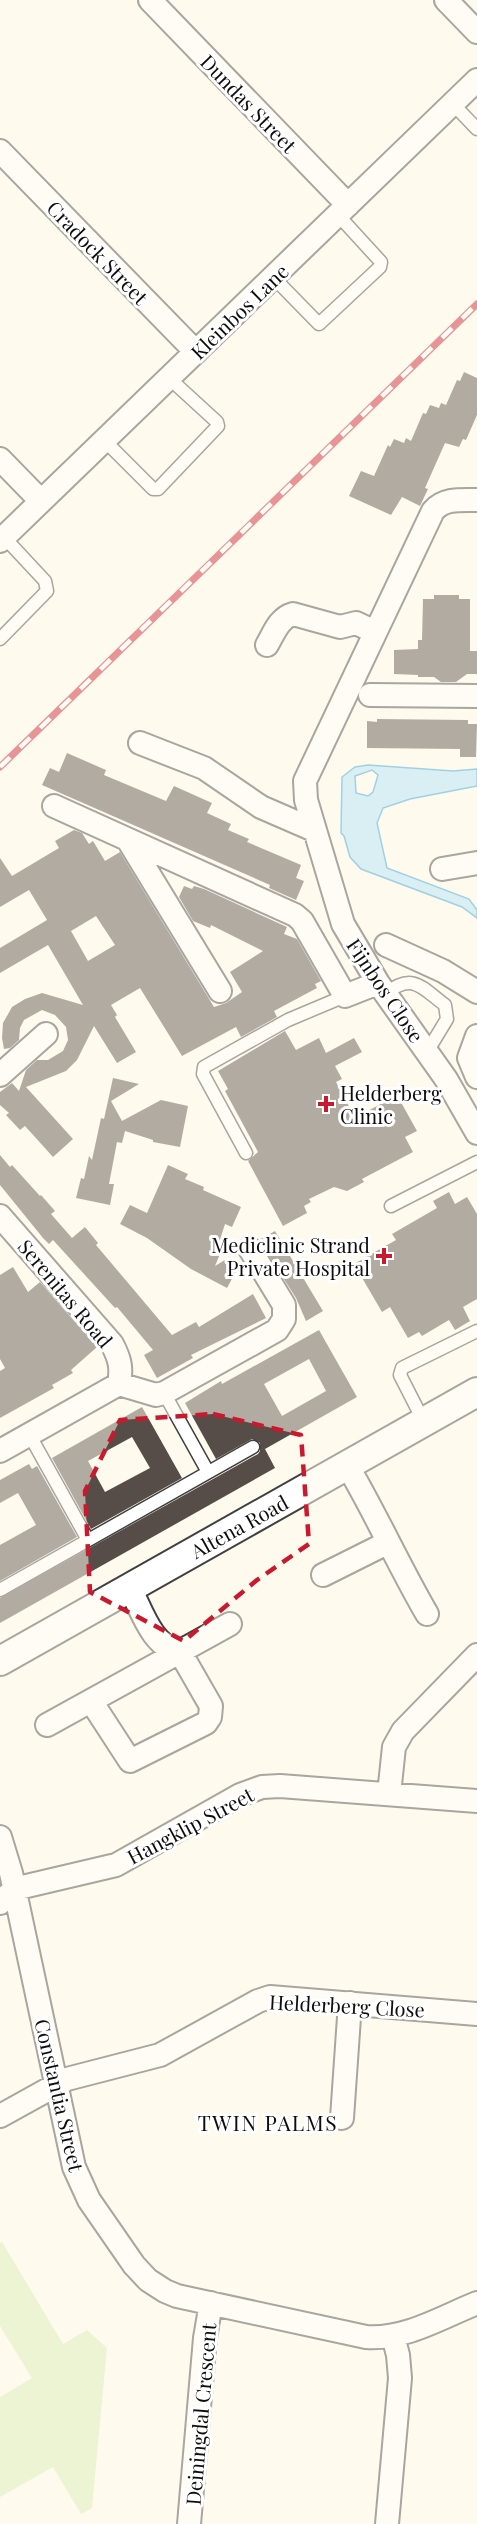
<svg xmlns="http://www.w3.org/2000/svg" width="477" height="2524" font-family="'Playfair Display',serif">
	<style>
		.green { fill: #d5edb3 }
		.water { fill: #ace3fb; stroke: #2da0d8; stroke-width: 1.5; fill-rule: evenodd }
		.building { fill: #564d48; fill-rule: evenodd }
		.lines { fill: none; stroke-linecap: round; stroke-linejoin: round }
		.service-casing { stroke: #404040; stroke-width: 15 }
		.minor-casing { stroke: #404040; stroke-width: 26 }
		.tertiary-casing { stroke: #404040; stroke-width: 32 }
		.service { stroke: #fff; stroke-width: 12 }
		.minor { stroke: #fff; stroke-width: 22 }
		.tertiary { stroke: #fff; stroke-width: 28 }
		.rail-casing { stroke: #c8192e; stroke-width: 7 }
		.rail { stroke: #fff; stroke-width: 4.5; stroke-dasharray: 14; stroke-linecap: butt }
		.marked { fill: none; stroke: #c8192e; stroke-width: 4.5; stroke-dasharray: 12 8; stroke-linejoin: round }
		.poi-dot { fill: #c8192e; stroke: #fff; stroke-width: 2 }
		.labels { text-anchor: middle; dominant-baseline: central; stroke-width: 6; stroke-linejoin: round; paint-order: stroke }
		.street-label { font-size: 20px; fill: #0d0d0d; stroke: #fff }
		.poi-label { font-size: 20px; fill: #0d0d0d; stroke: #fff; text-anchor: start }
		.neighbourhood-label { font-size: 21px; letter-spacing: 1.5px; fill: #0d0d0d; stroke: #fff }
	</style>
	<rect width="100%" height="100%" fill="#fffaed"/>
	<!-- green -->
	<path class="green" d="M2,2242L63,2344L87,2330L107,2348L92,2508L81,2514L53,2467L0,2497V2397L32,2378L0,2326V2243Z"/>
	<!-- water -->
	<path class="water" d="M368,765L453,771L477,769V786L410,799L383,808L377,823L387,868L469,899L477,910V918L462,907L361,869L350,857L344,836L341,833L342,777L355,767ZM372,770L378,775L373,792L368,796L356,793L355,776Z"/>
	<!-- building -->
	<path class="building" d="M464,372L477,378V415L466,440L463,439L459,447L445,443L425,488L428,489L420,506L402,497L391,515L349,496L361,471L374,476L388,445L390,447L394,439L404,443L406,438L411,441L423,413L426,414L430,405L439,408L441,403L446,405L457,380L460,381Z
		M434,595H459V599H470V651H477V674H467L456,682H441L434,677H418V675L394,674V650L418,649V640H422L423,599H434Z
		M377,719L468,720V724H477L476,757H460V749L367,748V721L377,722Z
		M67,753L106,770L104,775L166,801L174,786L212,803L207,813L231,824L228,830L249,839L247,842L301,865L296,878L304,881L296,900L269,888L270,885L42,785L50,768L59,772Z
		M74,830L82,833L89,844L93,841L105,861L120,852L214,1007L226,1003L242,992L230,972L263,951L211,925L210,928L193,921L179,897L184,886L192,889L194,886L204,889L287,927L284,934L297,939L321,981L315,984L317,988L274,1011L277,1017L241,1037L236,1027L182,1056L140,988L111,1005L117,1015L115,1017L136,1052L117,1063L94,1026L77,1060L66,1071L26,1087L73,1139L53,1157L25,1126L20,1130L6,1115L9,1113L0,1105V1092L12,1083L19,1091L26,1070L37,1060H48L63,1051L68,1040L66,1027L55,1015L42,1010L24,1020L20,1028L19,1040L10,1048L4,1049L2,1038L3,1023L12,1007L25,999L42,993L83,1005L48,945L0,973V948L47,920L29,890L0,907V858L12,876L59,848L55,841ZM96,916L115,945L88,961L71,931Z
		M285,1031L296,1050L319,1038L326,1053L354,1038L362,1052L335,1066L342,1079L336,1082L355,1118L397,1095L417,1131L405,1137L413,1152L362,1179L364,1182L347,1191L334,1187L309,1199L311,1202L304,1206L307,1213L283,1226L248,1161L258,1152L225,1091L228,1089L218,1071Z
		M113,1078L139,1084L111,1101L122,1121L161,1100L188,1106L180,1147L153,1142V1140L125,1131L122,1143L117,1142L109,1184H114L110,1205L76,1198L81,1178L84,1179L89,1156L92,1160L101,1118L104,1119Z
		M0,1155L10,1167L12,1165L40,1196L41,1195L55,1211L51,1214L72,1238L85,1227L98,1243L96,1245L172,1335L196,1322L199,1327L253,1294L266,1318L191,1355L193,1358L157,1378L144,1355L153,1350L117,1307L115,1308L53,1240L49,1244L43,1238L0,1185Z
		M168,1165L188,1174L185,1179L204,1187L203,1190L241,1207L232,1227L225,1224L216,1252L220,1254L215,1266L228,1258L240,1264L227,1288L191,1269L147,1238L120,1224L130,1205L147,1213Z
		M449,1192L455,1204L467,1197L477,1214V1299L463,1307L470,1321L455,1330L449,1320L422,1336L419,1332L408,1338L390,1307L382,1312L354,1264L396,1240L392,1234L437,1208L433,1201Z
		M275,1231L323,1311L306,1321L296,1298L259,1240Z
		M13,1267L28,1292L40,1282L97,1347L71,1370L73,1373L52,1385L54,1388L0,1418V1371L5,1368L0,1359V1275Z
		M319,1330L357,1397L265,1449L275,1468L0,1623V1598L258,1454L260,1451V1443L252,1439L216,1459L185,1403L221,1381L222,1384ZM309,1359L326,1391L282,1416L264,1384Z
		M142,1407L182,1478L91,1529L52,1458ZM132,1437L150,1468L105,1492L88,1461Z
		M29,1464L32,1469L37,1466L77,1537L0,1581V1545L36,1525L18,1493L0,1503V1480Z"/>
	<g class="lines">
		<defs>
			<path id="service" d="M453,104L477,129
				M273,277L319,324L380,267L381,262L338,215
				M104,440L153,489H158L218,426L217,422L169,378
				M0,639L47,591L45,581L4,537
				M385,994C413,972 421,987 445,1005L447,1019L427,1052
				M246,1153L203,1074L204,1067L288,1020L345,996
				M391,1206L477,1162
				M164,1393L208,1472
				M424,1422L400,1375L402,1368L477,1331
				M29,1434L88,1540
				M0,1590L253,1447"/>
			<path id="minor" d="M150,0L348,205
				M446,0L477,32
				M0,151L196,352
				M0,459L41,501
				M477,500C461,500 444,498 433,511L305,781L306,800L343,924L378,983L446,1079L477,1133
				M0,541L477,80
				M267,645C274,633 279,618 293,614L340,627L356,623L375,632
				M370,695L477,696
				M140,743L204,768L261,807L314,830
				M54,806L295,915L302,921L345,996L378,983
				M128,840L220,991
				M442,869L477,863
				M386,945L443,971L477,992
				M477,1036L469,1058L477,1077
				M0,1075L46,1034
				M0,1216L112,1344C120,1359 122,1368 119,1384L0,1451
				M119,1384L156,1395L164,1393L277,1330L284,1319V1305L250,1249
				M347,1465C376,1514 399,1566 427,1614
				M323,1575L387,1543
				M91,1701L130,1761L206,1723L210,1717L211,1706L180,1652C152,1647 142,1611 130,1588
				M47,1725L230,1624
				M389,1794L394,1747L403,1731L477,1655
				M0,1837L11,1873L74,2167L89,2200L134,2265L148,2280L165,2291L177,2296L366,2337C405,2340 442,2317 477,2303
				M0,1903L14,1889L116,1865L240,1795L262,1787L280,1786L477,1801
				M0,2116L67,2079L160,2055L258,2001L270,1997L477,2014
				M342,2118L350,2003
				M189,2524L205,2338L211,2303
				M387,2524L400,2378L398,2355L393,2336"/>
			<path id="tertiary" d="M0,1661L477,1392"/>
		</defs>
		<!-- service casing -->
		<use href="#service" class="service-casing"/>
		<!-- minor casing -->
		<use href="#minor" class="minor-casing"/>
		<!-- tertiary casing -->
		<use href="#tertiary" class="tertiary-casing"/>
		<!-- service -->
		<use href="#service" class="service"/>
		<!-- minor -->
		<use href="#minor" class="minor"/>
		<!-- tertiary -->
		<use href="#tertiary" class="tertiary"/>
		<defs>
			<path id="rail" d="M0,767L477,304"/>
		</defs>
		<!-- rail casing -->
		<use href="#rail" class="rail-casing"/>
		<!-- rail -->
		<use href="#rail" class="rail"/>
	</g>
	<!-- marked area -->
	<path d="M0 0H477V2524H0ZM213,1414L301,1435L309,1544L257,1580L184,1641L90,1592L85,1491L120,1420Z" fill="#fffaed" fill-opacity=".55" fill-rule="evenodd"/>
	<path class="marked" d="M213,1414L301,1435L309,1544L257,1580L184,1641L90,1592L85,1491L120,1420Z"/>
	<!-- markers -->
	<g class="poi-dot">
		<path d="M323 1095h6v6h6v6h-6v6h-6v-6h-6v-6h6z"/>
		<path d="M381 1247h6v6h6v6h-6v6h-6v-6h-6v-6h6z"/>
	</g>
	<g class="labels">
		<!-- street labels -->
		<g class="street-label">
			<text transform="translate(249 103) rotate(46)">Dundas Street</text>
			<text transform="translate(98 252) rotate(46)">Cradock Street</text>
			<text transform="translate(239 311) rotate(-44)">Kleinbos Lane</text>
			<text transform="translate(386 990) rotate(56)">Fijnbos Close</text>
			<text transform="translate(66 1293) rotate(50)">Serenitas Road</text>
			<text transform="translate(239 1526) rotate(-29)">Altena Road</text>
			<text transform="translate(190 1825) rotate(-28)">Hangklip Street</text>
			<text transform="translate(347 2005) rotate(3)">Helderberg Close</text>
			<text transform="translate(60 2095) rotate(77)">Constantia Street</text>
			<text transform="translate(200 2414) rotate(-85)">Deiningdal Crescent</text>
		</g>
		<!-- poi labels -->
		<g class="poi-label">
			<text x="340" y="1092">Helderberg<tspan x="340" dy="23">Clinic</tspan></text>
			<text x="370" y="1244" text-anchor="end">Mediclinic Strand<tspan x="370" dy="23">Private Hospital</tspan></text>
		</g>
		<!-- neighbourhood labels -->
		<g class="neighbourhood-label">
			<text x="268" y="2122">TWIN PALMS</text>
		</g>
	</g>
</svg>
